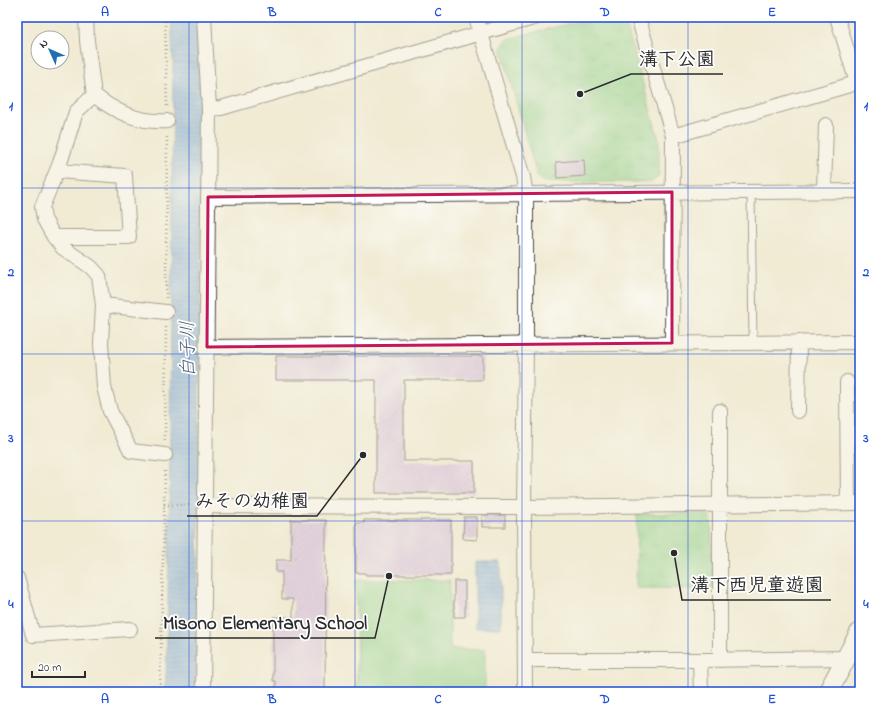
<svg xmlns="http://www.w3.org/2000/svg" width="877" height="709" font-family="'Indie Flower','Klee One',sans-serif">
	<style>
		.grass { fill: url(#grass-tufts); stroke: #5a7e5c }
		.pitch { fill: #8ad28e; stroke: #5a7e5c }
		.water { fill: url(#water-rules); stroke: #4f6884 }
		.building { fill: url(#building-hatch) }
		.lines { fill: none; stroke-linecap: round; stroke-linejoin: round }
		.lane-casing { stroke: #494844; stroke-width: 9 }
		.street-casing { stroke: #494844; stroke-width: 16 }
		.secondary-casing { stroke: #494844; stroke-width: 21 }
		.path { stroke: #494844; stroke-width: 2.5; stroke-dasharray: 1 3; stroke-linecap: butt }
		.lane { stroke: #fff; stroke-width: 7 }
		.street { stroke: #fff; stroke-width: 14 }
		.secondary { stroke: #fff; stroke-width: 19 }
		.marked { fill: none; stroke: #c2185b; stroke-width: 3; stroke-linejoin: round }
		.grid { fill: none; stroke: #1d4ed8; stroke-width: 1; stroke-opacity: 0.55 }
		.labels { text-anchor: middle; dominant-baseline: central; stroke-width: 3.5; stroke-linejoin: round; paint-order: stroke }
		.water-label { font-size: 19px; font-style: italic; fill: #485c73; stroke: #fff }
		.leader { fill: none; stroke: #2b2b2b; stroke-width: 1.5 }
		.callout-dot { fill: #2b2b2b; stroke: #fff; stroke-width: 1.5 }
		.callout-label { font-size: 19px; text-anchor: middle; font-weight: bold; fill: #2b2b2b; stroke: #fff; stroke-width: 3.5; stroke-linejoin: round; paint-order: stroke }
		.neatline { fill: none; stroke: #1d4ed8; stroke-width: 1.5 }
		.grid-label { font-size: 13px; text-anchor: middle; font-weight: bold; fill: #1d4ed8 }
	</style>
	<defs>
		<pattern id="grass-tufts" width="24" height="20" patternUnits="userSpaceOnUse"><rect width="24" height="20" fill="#8ad28e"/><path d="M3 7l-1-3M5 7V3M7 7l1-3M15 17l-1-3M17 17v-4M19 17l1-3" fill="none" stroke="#77b47b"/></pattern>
		<pattern id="water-rules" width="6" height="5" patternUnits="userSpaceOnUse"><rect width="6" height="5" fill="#73a5de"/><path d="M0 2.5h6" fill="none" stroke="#5f87b4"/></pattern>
		<pattern id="building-hatch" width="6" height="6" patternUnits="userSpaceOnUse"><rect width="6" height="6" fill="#d0b2e4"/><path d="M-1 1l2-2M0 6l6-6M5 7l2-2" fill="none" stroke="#b399c4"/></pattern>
	</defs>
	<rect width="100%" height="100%" fill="#fff"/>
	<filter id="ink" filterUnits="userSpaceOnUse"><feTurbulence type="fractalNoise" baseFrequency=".025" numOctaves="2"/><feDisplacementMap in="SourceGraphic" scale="8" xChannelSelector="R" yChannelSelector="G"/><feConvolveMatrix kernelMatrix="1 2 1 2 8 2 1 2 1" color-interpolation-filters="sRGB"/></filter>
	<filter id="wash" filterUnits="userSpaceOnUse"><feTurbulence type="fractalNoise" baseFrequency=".012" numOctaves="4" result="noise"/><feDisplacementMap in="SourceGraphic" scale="16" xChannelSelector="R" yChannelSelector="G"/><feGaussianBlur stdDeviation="0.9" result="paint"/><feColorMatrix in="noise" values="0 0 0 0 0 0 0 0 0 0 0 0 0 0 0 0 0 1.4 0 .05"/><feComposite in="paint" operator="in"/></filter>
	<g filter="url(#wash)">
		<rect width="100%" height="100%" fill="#f1ebd4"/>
		<!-- grass -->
		<path class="grass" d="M597,17H624L659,140V175L652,182H544L537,176L501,48L507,39Z
			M707,513L711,518L713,589L636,588L637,514Z"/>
		<!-- pitch -->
		<path class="pitch" d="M356,580H450V649L485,650V692H357Z"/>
		<!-- water -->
		<path class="water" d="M171,17H199L202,62L198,605L196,673L194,692H164L166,676L169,548L173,61Z
			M475,562H501V628H475Z"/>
		<g id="blocks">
			<!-- building -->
			<path class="building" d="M584,160L585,176L557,178L556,162Z
				M276,356H483V380H404V461H474V493H376V380H276Z
				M482,515H505V527H482Z
				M464,517H477V540L463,539Z
				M291,520H326L325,692H276V681H273V617H293V599H282V572H276V560H291Z
				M364,520H451V575H366L365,573H356V523H364Z
				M454,581H465V617H454Z"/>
		</g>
	</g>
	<g filter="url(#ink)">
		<use href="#blocks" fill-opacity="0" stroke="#494844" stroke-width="1"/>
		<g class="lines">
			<defs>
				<path id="lane" d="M751,191L753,342"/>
				<path id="street" d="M86,17L87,41L94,95L76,112L60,163L42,207L44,219L54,237L63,248L91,267L99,276L103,305L101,343L104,387L110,411L131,451L165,455
					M476,17L523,177L526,195V344L524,507L525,692
					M638,17L673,136L672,343
					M837,17L857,83
					M94,95C115,112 140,123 167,121
					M209,109L221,108L537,17
					M673,136L860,82
					M824,191L826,125
					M208,197L860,191
					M54,237H129L125,176L57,171
					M103,305L166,312
					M207,347L860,342
					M847,382L848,503
					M720,411V660
					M798,411L799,342
					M205,506L524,507L860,503
					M17,578L33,635L130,629
					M525,660H700L846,658
					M700,660L701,692
					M203,692L209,109L204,17"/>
				<path id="secondary" d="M828,692L860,632"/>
			</defs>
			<!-- lane casing -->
			<use href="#lane" class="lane-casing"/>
			<!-- street casing -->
			<use href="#street" class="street-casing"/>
			<!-- secondary casing -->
			<use href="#secondary" class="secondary-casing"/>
			<!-- path -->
			<path class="path" d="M165,17L167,106
				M166,298L167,137
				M165,440L166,327
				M164,505H189
				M160,692L165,471"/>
			<!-- lane -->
			<use href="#lane" class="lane"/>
			<!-- street -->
			<use href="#street" class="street"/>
			<!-- secondary -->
			<use href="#secondary" class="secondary"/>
		</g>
	</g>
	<!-- marked area -->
	<path d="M0 0H877V709H0ZM672,192V343L207,347L208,197Z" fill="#f1ebd4" fill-opacity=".55" fill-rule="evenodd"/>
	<path class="marked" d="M672,192V343L207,347L208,197Z"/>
	<!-- grid -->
	<path class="grid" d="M189,17V692M355,17V692M522,17V692M688,17V692M17,188H860M17,354H860M17,521H860"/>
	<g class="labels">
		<!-- water labels -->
		<g class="water-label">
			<text transform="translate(189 349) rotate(-91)">白子川</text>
		</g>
	</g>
	<!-- callouts -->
	<path class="leader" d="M580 94L631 74H723M363 455L317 516H187M674 553L682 600H831M389 576L375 638H155"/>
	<g class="callout-dot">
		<circle cx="580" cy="94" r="4"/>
		<circle cx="363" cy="455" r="4"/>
		<circle cx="674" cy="553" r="4"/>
		<circle cx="389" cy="576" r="4"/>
	</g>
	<g class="callout-label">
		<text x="677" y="65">溝下公園</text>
		<text x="252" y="507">みその幼稚園</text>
		<text x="757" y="591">溝下西児童遊園</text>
		<text x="265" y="629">Misono Elementary School</text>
	</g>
	<!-- margin -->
	<rect width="877" height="709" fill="none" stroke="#fff" stroke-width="44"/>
	<!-- north arrow -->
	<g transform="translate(50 50) rotate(315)"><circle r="19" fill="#ffffff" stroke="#aaaaaa"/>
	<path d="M0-3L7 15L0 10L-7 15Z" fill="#1f6fb2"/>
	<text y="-6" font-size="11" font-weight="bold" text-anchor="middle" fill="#2b2b2b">N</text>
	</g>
	<!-- scale -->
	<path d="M32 671v6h53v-6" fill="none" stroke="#2b2b2b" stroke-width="2"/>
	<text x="38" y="671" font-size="12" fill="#2b2b2b" stroke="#ffffff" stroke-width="3" paint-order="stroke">20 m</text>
	<rect x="22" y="22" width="833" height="665" class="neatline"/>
	<g class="grid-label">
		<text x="105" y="16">A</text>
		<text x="272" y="16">B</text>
		<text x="438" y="16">C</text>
		<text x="605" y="16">D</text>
		<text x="772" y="16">E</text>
		<text x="11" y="110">1</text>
		<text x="866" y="110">1</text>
		<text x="11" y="276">2</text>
		<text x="866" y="276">2</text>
		<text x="11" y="442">3</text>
		<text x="866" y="442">3</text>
		<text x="11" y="608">4</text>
		<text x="866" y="608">4</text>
		<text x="105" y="703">A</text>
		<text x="272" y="703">B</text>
		<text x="438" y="703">C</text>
		<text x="605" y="703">D</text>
		<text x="772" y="703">E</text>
	</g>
</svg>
